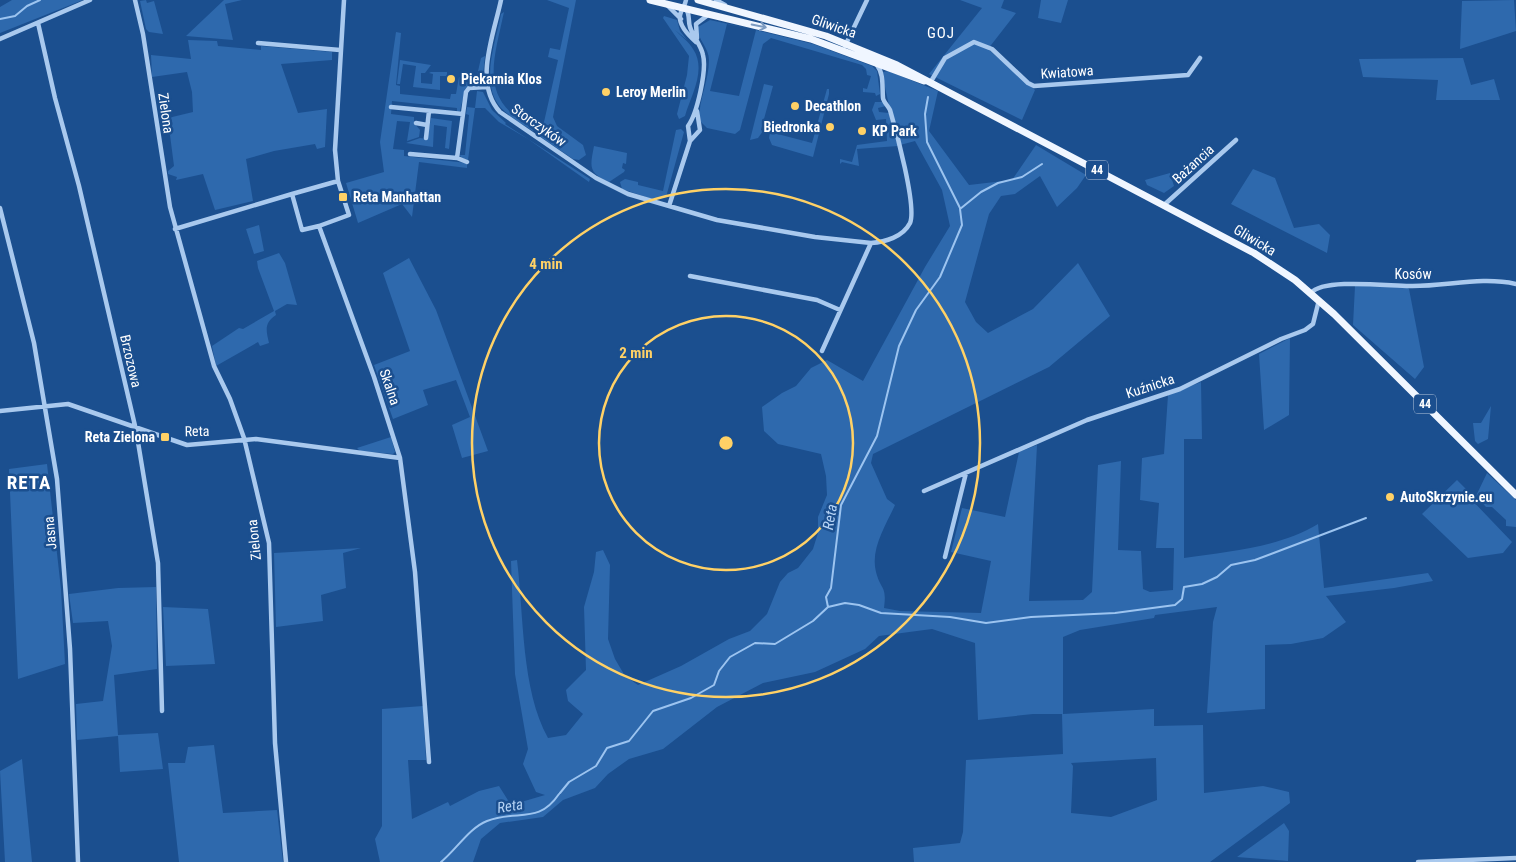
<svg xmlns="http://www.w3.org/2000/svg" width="1516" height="862" font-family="'Roboto Condensed',sans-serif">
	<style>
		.green { fill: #2e69ad; fill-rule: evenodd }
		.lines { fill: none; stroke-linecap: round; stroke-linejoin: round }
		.stream { stroke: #9cc4f0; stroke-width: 2 }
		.minor { stroke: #a9c9ee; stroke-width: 4.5 }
		.primary { stroke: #f0f6ff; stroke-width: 7 }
		.oneway { stroke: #7b9ac1 }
		.ring { fill: none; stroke: #ffd166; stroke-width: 2.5 }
		.poi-dot { fill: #ffd166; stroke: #1b4f8f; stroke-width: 2 }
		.labels { text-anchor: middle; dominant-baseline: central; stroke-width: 5; stroke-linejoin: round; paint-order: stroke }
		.shield { fill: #1b4f8f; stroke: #bbcadd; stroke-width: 1 }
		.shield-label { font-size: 12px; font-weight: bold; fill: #fff }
		.street-label { font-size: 14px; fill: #fff; stroke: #1b4f8f }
		.poi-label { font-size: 14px; font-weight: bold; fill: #fff; stroke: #1b4f8f; text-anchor: start }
		.neighbourhood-label { font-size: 15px; letter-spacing: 1px; fill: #fff; stroke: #1b4f8f }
		.water-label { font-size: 15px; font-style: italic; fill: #b5d3f5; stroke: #1b4f8f }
		.district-label { font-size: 19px; font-weight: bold; letter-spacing: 1px; fill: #fff; stroke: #1b4f8f }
		.centre { fill: #ffd166; stroke: #1b4f8f; stroke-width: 2.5 }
		.ring-label { font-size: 15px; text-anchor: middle; font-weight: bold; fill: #ffd166; stroke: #1b4f8f; stroke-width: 5; stroke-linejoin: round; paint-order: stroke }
	</style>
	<rect width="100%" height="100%" fill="#1b4f8f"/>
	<!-- green -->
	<path class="green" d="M12,0H83L0,33V7Z
		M146,0L147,3L154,1L163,34L149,32L146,29L140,1Z
		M224,0H242L225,4L233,40L186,36Z
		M547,0H576L553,117L557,126L583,145L586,155L579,160L573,159L538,135L544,122L558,60L548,57L550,48L560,50L569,8Z
		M960,0H1004L1001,8L1016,13L988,49L1035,90L1022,120L929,74L982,8Z
		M1041,0H1068L1061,23L1038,18Z
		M1514,0L1516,31L1460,49L1462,1Z
		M504,12C493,64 478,100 535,129L533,131C522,124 510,117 501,108C479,83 496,42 501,14Z
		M664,16L677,20L680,31L687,40L675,30C682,37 689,42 693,49C707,70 691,95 685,116L679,119L677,114L687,75L689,56L663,18Z
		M710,20L752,29L727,24L710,91L739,96L756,30L813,44L872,66L877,71L880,94L876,96L875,93L863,92V88L867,89L871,76L867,75L866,69L862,65L771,38L763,44L740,130L735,134L707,128L699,120C699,99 709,80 709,60C709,47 697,40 698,27Z
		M396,32L401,33L396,85L400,86V94L450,99L451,94H456L459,77L476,80L481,58L485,56L482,85H471L465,89L460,111L457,112V108L392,101L391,114L414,117V123L420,130L419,137L407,141L410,122L397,121L393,149L404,150V156L467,163V168L419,162L412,217L402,204L358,223L346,183L384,172L380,142Z
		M188,40L217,41L218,46L261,50V46L332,52V60L281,64L298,113L327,109L325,147L317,149L315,144L274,151L246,159L253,201L215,210L203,174L176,180L177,177L168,174V171L174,166L170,135L166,132L164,119L193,112L192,92L187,72L152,77L151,55L191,59Z
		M1463,58L1471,85L1494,79L1500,100H1436L1438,80L1363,77L1359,59Z
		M400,60L431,65L425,73H421V83L432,84L433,74L429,73L431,72H447V76H440V90L413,87L416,66L403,64L400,84H397Z
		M888,71L938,91L929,131L969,185L1012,180L1036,145L1086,175L1077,188L1057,207L1040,176L1015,194L1001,196L989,214L965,302L976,322L988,333L1033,309L1078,263L1110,316L1049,367L873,454L871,463L887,499L895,505C886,525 870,549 876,572C881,591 887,585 884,608L900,611L981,613L991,561L951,552L962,508L1005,517L1019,452L1037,445L1029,601L1083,600L1092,592L1098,465L1121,461L1118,550L1141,551L1143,589L1150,592L1173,590L1174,548H1156L1159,503L1140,500L1142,458L1164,454L1168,395L1201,382L1202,439H1184V558C1229,551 1278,548 1318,524L1324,588L1428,573L1433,581L1394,588L1326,596L1346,622L1323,638L1291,644L1265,645V709L1207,713L1213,622L1217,607L1155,615L1154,618L1080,630L1063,637V714L1154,709V726L1203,725L1204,793L1263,786L1289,792L1290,803L1210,862H914L913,848L960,843L963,832L966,760L1063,754L1062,714H1033L978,720L975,643L932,629L879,636L865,649L815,672L763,683L717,707L663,749L629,759L608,774L595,788L563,800L543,817L500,823L481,839L473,862H380L375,839L382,826V709L423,706L426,760H408L412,819L448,802L450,806L479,791L499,786L511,805L545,795L536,792L523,764L528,749L515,674L511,561L517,560C524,616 521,689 548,738L566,735L583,714L568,701L566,690L586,670L584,607L594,572L596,552L603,550L610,565L608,639L615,659L625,676L638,685L681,666L729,639L750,631L767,614L780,582L788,573L798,568L813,549L818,533V517L827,495L826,476L821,454L778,444L764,431L762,407L782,393L796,386L811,368L827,360L863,381L925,267L950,226L942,190L915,141L900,145C894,120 885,97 883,72ZM1156,758L1157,800L1111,817L1071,813L1073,766L1071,763Z
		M764,84L773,86L761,130L763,131L758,138L750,140Z
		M827,89H829V94L813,157L772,145L769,138L770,132L812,143Z
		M477,91L483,92L492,110L506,123L505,124L590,179L589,182L528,139L499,122L485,108H475L468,160L461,158L460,155H465L469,115L466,114L467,107L475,108Z
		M875,102H884L886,106L878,108L879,112L889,113L898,146L857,149L859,166L842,162L840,164V159L852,162L857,145L887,141L886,119L876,120L872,110Z
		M431,118L452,121L449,149L445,148L447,127L434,125L433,147L406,143L420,138L427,139Z
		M676,130L681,129L684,132L666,197L655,200L622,189L620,182L625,179L638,182V185L663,191Z
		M594,146L627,153L626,164L623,163L622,168L625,170L624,172L609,182C588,173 590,167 594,146Z
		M1253,169L1275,178L1294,228L1319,224L1330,235L1327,253L1231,204Z
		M1170,173L1174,186L1164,193L1147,185L1145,180Z
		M259,225L264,251L254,254L246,229Z
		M279,253L285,263L297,305L287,304L275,311L276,315C264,323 266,330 269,343L260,346L258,342L216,366L212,346L239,328L243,329L274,311L258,268L257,261Z
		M409,258L436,310L488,451L462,458L452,425L470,417L456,380L423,390L428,405L393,419L374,365L410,351L383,273Z
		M1405,285L1409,289L1424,367L1415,379L1353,325L1355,286Z
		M1290,338L1289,415L1264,430L1259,354Z
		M1491,406L1488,439L1478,444L1475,441L1473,423H1481Z
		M391,437L395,452L393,454L360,451L357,448Z
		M47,464L61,589L65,664L18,679L9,469Z
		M1487,473L1516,500V527L1506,526V520L1492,507H1486L1476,496Z
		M1457,480L1468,491V496L1512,542L1503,553L1468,558L1422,514Z
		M361,548L343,553L346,588L321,595L323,621L276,627L274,553Z
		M156,587L157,669L114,675L118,735L158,733L163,769L120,772L118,736L77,740L76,704L103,701L112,646L108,621L73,623L69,594L118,588Z
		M163,607L208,609L215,664L166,666Z
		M214,745L223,813L277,810L283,862H179L168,763H185L188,747Z
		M22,759L32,862H5L0,771Z
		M1284,823L1289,831L1288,861L1237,857Z"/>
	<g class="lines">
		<!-- stream -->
		<path class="stream" d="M0,19L15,16L27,6L40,0
			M928,97L925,114L927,142L960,208
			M828,607L826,597L831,588L841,505L877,436L899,346L916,310L940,277L962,225L960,209L981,192L998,183L1022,177L1042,164
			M560,793L569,782L596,766L607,748L629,741L653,711L691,698L714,685L719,671L730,657L755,643L775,644L813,621L828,607L845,603L859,605L881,613L950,617L986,623L1031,617L1115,613L1175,605L1182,599L1184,587L1202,584L1217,577L1231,565L1255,560L1366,518
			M441,862C456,850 469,828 487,821C518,809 538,825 559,794"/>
		<!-- minor -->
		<path class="minor" d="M135,0L143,34L170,207L214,366L230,399L244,438L269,543L275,743L286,862
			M344,0L335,150L338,181L349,215L319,226L374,377L400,458L415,572L429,762
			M501,0C494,34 473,83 500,112L596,178L628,194L717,220L815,237L871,243C885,242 903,237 910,223C917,207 896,130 890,110C888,106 883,101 883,98C882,87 884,74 877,65
			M686,0C685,6 683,7 681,12C676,23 688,35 696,42
			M716,0L725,5
			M668,6L681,19
			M686,9C690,14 688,21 690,27C693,37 701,45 703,55C707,70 697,114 688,126L690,141
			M38,23L55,98L79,186L136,430L158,563L162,711
			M697,38L696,24L708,15
			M0,39L90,0
			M258,43L340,50
			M845,46L867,0
			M930,83L945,58L974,42L992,49L1028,83L1034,86L1188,75L1200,58
			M391,107L463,114
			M416,123L427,125
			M426,138L429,111
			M410,154L457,158L466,92L469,88L487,87
			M457,158L467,162
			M292,194L338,181
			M1164,205L1236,140
			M669,206L690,141L700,130L697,111
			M0,208L34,343L57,479L70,649L78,862
			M175,229L292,194L302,230L319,226
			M690,276L817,300L840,310
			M1311,293C1323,278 1389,286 1409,286C1445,287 1480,276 1516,284
			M822,351L871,243
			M0,411L68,404L187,445L256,439L400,458
			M924,491L1087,420L1180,389L1281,339L1305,330L1313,324L1319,300
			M945,557L966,473
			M1418,862L1516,858"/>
		<!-- primary -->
		<path class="primary" d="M650,0L811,39L924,81
			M698,0L826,36L897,65L1254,253L1295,280L1334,314L1516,495"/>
	</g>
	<!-- one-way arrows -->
	<defs><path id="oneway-shaft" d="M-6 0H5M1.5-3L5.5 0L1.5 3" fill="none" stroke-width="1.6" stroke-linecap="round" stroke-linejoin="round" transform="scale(1.25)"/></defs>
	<use class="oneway" href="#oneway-shaft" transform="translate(759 26) rotate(12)"/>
	<!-- distance rings -->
	<g class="ring">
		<circle cx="726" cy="443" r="127"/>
		<circle cx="726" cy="443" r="254"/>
	</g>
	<!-- markers -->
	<g class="poi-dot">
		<circle cx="451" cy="79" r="5"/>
		<circle cx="606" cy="92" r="5"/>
		<circle cx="795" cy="106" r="5"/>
		<circle cx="830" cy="127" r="5"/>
		<circle cx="862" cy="131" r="5"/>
		<rect x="338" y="192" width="10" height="10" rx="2.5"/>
		<rect x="160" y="432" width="10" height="10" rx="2.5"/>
		<circle cx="1390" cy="497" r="5"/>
	</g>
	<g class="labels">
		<!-- shield labels -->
		<g class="shield">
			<rect x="1086" y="160.5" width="22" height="19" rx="4"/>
			<rect x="1414" y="394.5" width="22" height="19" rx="4"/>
		</g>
		<g class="shield-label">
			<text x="1097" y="170">44</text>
			<text x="1425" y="404">44</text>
		</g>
		<!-- street labels -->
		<g class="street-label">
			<text transform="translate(834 26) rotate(19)">Gliwicka</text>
			<text transform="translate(1067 72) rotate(-4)">Kwiatowa</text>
			<text transform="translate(166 113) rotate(82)">Zielona</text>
			<text transform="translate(539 125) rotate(35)">Storczyków</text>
			<text transform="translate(1193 164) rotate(-42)">Bażancia</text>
			<text transform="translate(1255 240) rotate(31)">Gliwicka</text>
			<text x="1413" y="274">Kosów</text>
			<text transform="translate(131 361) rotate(77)">Brzozowa</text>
			<text transform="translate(1150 386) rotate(-18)">Kuźnicka</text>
			<text transform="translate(390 387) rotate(71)">Skalna</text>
			<text transform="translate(197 431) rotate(-1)">Reta</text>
			<text transform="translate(50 533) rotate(-95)">Jasna</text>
			<text transform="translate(254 540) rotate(-96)">Zielona</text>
		</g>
		<!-- poi labels -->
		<g class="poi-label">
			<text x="461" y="79">Piekarnia Klos</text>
			<text x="616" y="92">Leroy Merlin</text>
			<text x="805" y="106">Decathlon</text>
			<text x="820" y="127" text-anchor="end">Biedronka</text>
			<text x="872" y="131">KP Park</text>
			<text x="353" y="197">Reta Manhattan</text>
			<text x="155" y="437" text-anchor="end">Reta Zielona</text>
			<text x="1400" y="497">AutoSkrzynie.eu</text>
		</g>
		<!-- neighbourhood labels -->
		<g class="neighbourhood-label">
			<text x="941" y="33">GOJ</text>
		</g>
		<!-- water labels -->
		<g class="water-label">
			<text transform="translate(830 517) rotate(-80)">Reta</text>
			<text transform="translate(510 806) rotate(-9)">Reta</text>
		</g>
		<!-- district labels -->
		<g class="district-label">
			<text x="29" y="482">RETA</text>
		</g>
	</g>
	<circle cx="726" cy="443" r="8" class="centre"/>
	<g class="ring-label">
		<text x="546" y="269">4 min</text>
		<text x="636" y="358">2 min</text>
	</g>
</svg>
